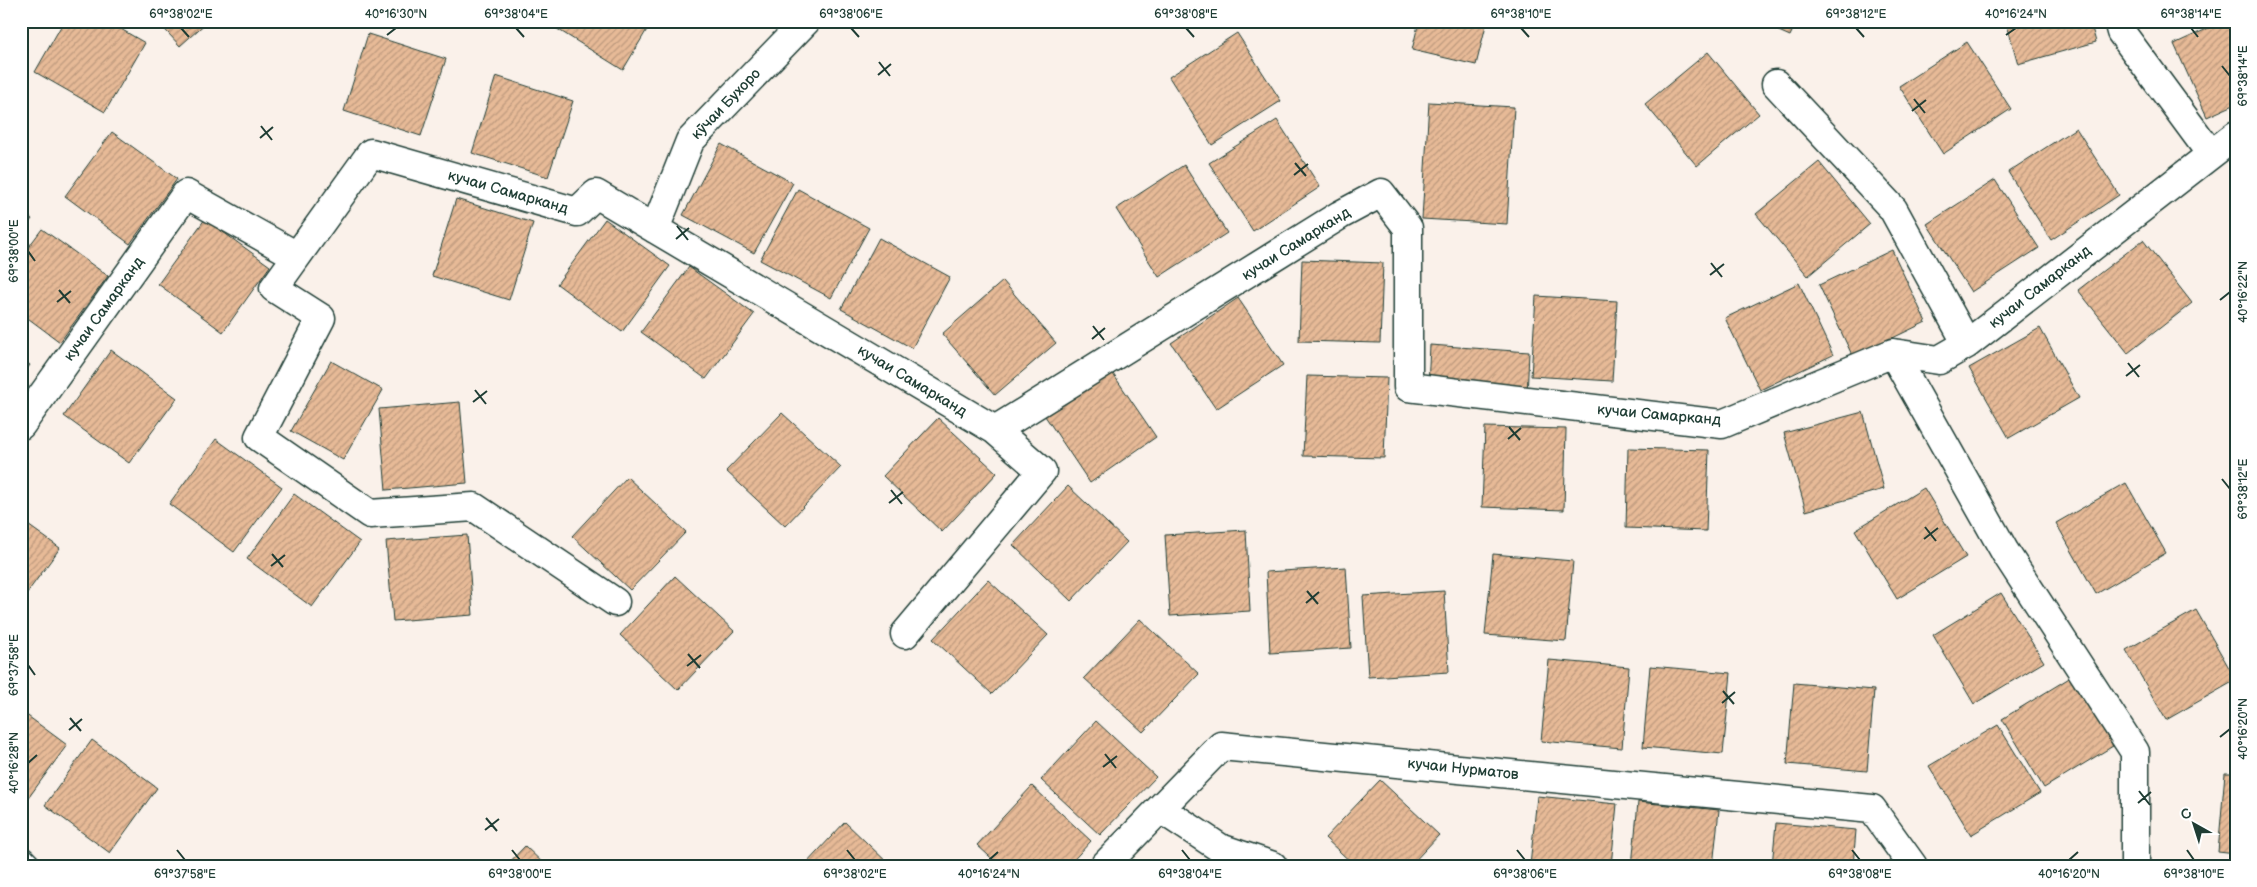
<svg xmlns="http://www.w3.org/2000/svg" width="2257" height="887" font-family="'Balsamiq Sans',sans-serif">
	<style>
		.building { fill: url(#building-hatch); stroke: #1f3d34 }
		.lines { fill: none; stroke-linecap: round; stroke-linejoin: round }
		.minor-casing { stroke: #1f3d34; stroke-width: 31 }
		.minor { stroke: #fff; stroke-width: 28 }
		.ticks { fill: none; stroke: #1f3d34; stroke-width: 2 }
		.labels { text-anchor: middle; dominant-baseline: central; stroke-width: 4.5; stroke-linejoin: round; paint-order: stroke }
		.street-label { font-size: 15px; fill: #1f3d34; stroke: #fff }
		.neatline { fill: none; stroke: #1f3d34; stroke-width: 2 }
		.ticks-label { font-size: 12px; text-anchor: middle; fill: #1f3d34 }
	</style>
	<defs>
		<pattern id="building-hatch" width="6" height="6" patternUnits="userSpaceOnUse" patternTransform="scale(1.25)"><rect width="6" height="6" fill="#e7ba97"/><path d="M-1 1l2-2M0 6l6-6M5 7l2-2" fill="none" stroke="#bb987c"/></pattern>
	</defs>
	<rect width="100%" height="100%" fill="#faf1ea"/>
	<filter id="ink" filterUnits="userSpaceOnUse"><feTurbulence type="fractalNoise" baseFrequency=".02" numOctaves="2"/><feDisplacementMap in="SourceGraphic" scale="10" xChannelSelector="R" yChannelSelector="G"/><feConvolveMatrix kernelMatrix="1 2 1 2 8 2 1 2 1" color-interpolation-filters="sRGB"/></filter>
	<g filter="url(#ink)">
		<!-- building -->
		<path class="building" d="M64,21H107L145,43L105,112L35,72Z
			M157,21H208L180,46Z
			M558,21H652L623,70L554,27Z
			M1419,21H1487L1476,65L1412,50Z
			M1756,21H1797L1790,36Z
			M2006,21H2090L2096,42L2018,64Z
			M2224,21H2236V104L2207,117L2174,44Z
			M1237,33L1281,101L1212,145L1169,77Z
			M368,34L446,59L421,136L344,111Z
			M1967,42L2011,109L1943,154L1899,86Z
			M1708,52L1759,114L1697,166L1645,104Z
			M496,76L573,101L548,177L472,153Z
			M1429,102L1514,107L1507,224L1422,219Z
			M1277,120L1320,187L1253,231L1209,163Z
			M2076,128L2119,195L2051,240L2008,172Z
			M112,132L177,179L130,244L65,196Z
			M721,144L793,183L754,253L683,215Z
			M1819,162L1870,224L1808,276L1756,214Z
			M1184,165L1227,233L1159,277L1116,209Z
			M1995,180L2039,248L1971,292L1927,224Z
			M798,189L869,228L831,298L760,260Z
			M456,199L533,223L509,300L432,276Z
			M21,211L32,219L21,233Z
			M205,219L270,266L223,332L158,284Z
			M605,219L670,266L622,332L557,284Z
			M42,229L108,276L60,342L21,313V257Z
			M879,238L950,277L912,348L841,309Z
			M2143,240L2192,303L2128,353L2078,290Z
			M1892,250L1926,322L1853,357L1819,285Z
			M1302,260L1383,263L1380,343L1299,341Z
			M689,267L754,314L706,379L641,332Z
			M1003,281L1056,343L995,395L942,334Z
			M1799,283L1833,355L1760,390L1725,318Z
			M1536,296L1617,301L1612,381L1531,376Z
			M1238,298L1283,365L1216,409L1171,343Z
			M2040,328L2079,398L2009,438L1969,368Z
			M1430,345L1529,352L1527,397L1428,386Z
			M111,350L177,398L129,463L64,416Z
			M21,358L30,365L21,377Z
			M331,361L383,390L343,460L291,431Z
			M1111,371L1156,437L1090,483L1045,416Z
			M1307,376L1387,378L1384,458L1303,456Z
			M460,402L467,483L386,490L379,409Z
			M1863,412L1884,489L1806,511L1784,433Z
			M782,413L841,467L785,526L726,471Z
			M938,418L997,473L942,532L883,476Z
			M1485,427L1566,429L1564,510L1482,507Z
			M216,439L282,487L234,552L169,504Z
			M1628,448L1709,450L1706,531L1626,528Z
			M627,477L686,532L630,590L572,536Z
			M2126,483L2166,553L2096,594L2056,523Z
			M1068,486L1127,542L1071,601L1013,545Z
			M1924,488L1966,557L1897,599L1855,530Z
			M294,494L360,542L312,607L247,559Z
			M21,520L60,548L21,601Z
			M1246,530L1250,611L1170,616L1165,535Z
			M467,535L473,615L393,621L386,541Z
			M1493,554L1573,561L1566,641L1485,635Z
			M1346,567L1351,648L1270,653L1266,572Z
			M675,576L734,631L678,690L620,635Z
			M988,580L1048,635L992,694L933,639Z
			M1444,591L1449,672L1368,677L1363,596Z
			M2001,593L2044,662L1974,704L1933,635Z
			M2196,610L2236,680L2166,720L2126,650Z
			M1140,619L1199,674L1143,732L1084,678Z
			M1549,660L1629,667L1622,748L1541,741Z
			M1650,666L1731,673L1723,754L1643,747Z
			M2071,677L2113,746L2044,788L2002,719Z
			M1794,683L1874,690L1867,771L1787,764Z
			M21,711L67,745L21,808Z
			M1096,721L1156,777L1100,835L1041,780Z
			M1998,725L2040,793L1971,835L1929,766Z
			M92,740L157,788L110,853L45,805Z
			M2225,773H2236V854L2218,852Z
			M1380,780L1439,835L1410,866H1355L1325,838Z
			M1032,786L1091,841L1068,866H1000L977,845Z
			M1537,796L1617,804L1611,866H1530Z
			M1638,802L1719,810L1713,866H1632Z
			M845,822L891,866H804Z
			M1776,823L1856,830L1853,866H1772Z
			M525,846L546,866H506Z"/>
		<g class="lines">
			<defs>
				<path id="minor" d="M2118,21L2121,32L2211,154
					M1776,84L1893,209L1967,344
					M655,229L690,141L806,21
					M1893,353L2005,552L2135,752V866
					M21,425L186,194L297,256
					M615,602L474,507L370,514L259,437L321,318L274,288L371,153L577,212L596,194L995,430L1340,215L1381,193L1408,228V387L1722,424L1893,353L1939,360L1967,344L2236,135
					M905,634L1042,471L995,430
					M1161,809L1220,848L1273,866
					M21,861L26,866
					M1104,866L1221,746L1872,809L1913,866"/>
			</defs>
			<!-- minor casing -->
			<use href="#minor" class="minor-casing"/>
			<!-- minor -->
			<use href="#minor" class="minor"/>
		</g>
	</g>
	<!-- ticks -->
	<path class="ticks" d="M181,28L189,37M516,28L524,37M851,28L859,37M1186,28L1194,37M1521,28L1529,37M1856,28L1864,37M2191,28L2198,37M387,35L396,28M2006,35L2016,28M879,62L890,76M2222,66L2230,76M878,75L891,64M1914,99L1925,113M1912,111L1926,100M261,126L272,140M260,138L273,127M1295,163L1306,176M1294,175L1308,164M677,226L688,240M676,239L689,228M28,251L35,261M1711,263L1722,277M1710,275L1724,264M59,290L70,303M2220,300L2230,292M57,302L71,291M1093,326L1104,340M1092,339L1105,328M2128,363L2139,377M2126,376L2140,365M475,390L486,404M473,402L487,391M1509,427L1520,440M1508,439L1521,428M2222,479L2230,489M891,490L902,504M889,503L903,492M1925,527L1936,541M1924,539L1938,528M272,554L283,567M271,566L285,555M1307,591L1318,604M1306,603L1319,592M688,654L700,668M28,665L35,675M687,666L701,655M1723,691L1734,704M1722,703L1735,692M70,718L81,731M69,730L82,719M2220,737L2230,729M1105,754L1116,768M28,763L37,755M1103,767L1117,756M2139,791L2150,805M2138,803L2151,792M486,818L497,831M485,830L499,819M177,850L185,860M512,850L520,860M847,850L855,860M1182,850L1190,860M1517,850L1525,860M1852,850L1860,860M2187,850L2194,860M989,860L998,852M2069,860L2078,852"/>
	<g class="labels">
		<!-- street labels -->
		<g class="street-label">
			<text transform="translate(726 104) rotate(-46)">кӯчаи Бухоро</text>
			<text transform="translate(508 192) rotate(16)">кучаи Самарканд</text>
			<text transform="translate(1296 244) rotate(-32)">кучаи Самарканд</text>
			<text transform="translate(2040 287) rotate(-38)">кучаи Самарканд</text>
			<text transform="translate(104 309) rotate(-54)">кучаи Самарканд</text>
			<text transform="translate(912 381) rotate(31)">кучаи Самарканд</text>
			<text transform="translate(1659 415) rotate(5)">кучаи Самарканд</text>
			<text transform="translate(1463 769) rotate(6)">кучаи Нурматов</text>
		</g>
	</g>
	<!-- margin -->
	<rect width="2257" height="887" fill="none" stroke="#fff" stroke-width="55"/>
	<!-- north arrow -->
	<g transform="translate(2194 824) rotate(321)" stroke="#ffffff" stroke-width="4" paint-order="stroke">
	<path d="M0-4L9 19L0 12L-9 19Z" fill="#1f3d34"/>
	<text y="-8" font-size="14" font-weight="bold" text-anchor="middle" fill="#1f3d34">С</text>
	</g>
	<rect x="28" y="28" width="2202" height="832" class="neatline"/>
	<g class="ticks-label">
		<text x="181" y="18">69°38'02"E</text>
		<text x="396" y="18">40°16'30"N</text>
		<text x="516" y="18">69°38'04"E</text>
		<text x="851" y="18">69°38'06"E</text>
		<text x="1186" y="18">69°38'08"E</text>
		<text x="1521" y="18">69°38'10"E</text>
		<text x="1856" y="18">69°38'12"E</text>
		<text x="2016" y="18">40°16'24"N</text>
		<text x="2191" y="18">69°38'14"E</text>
		<text transform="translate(2243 76) rotate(-90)" y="4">69°38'14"E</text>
		<text transform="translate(14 251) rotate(-90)" y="4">69°38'00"E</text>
		<text transform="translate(2243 292) rotate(-90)" y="4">40°16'22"N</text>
		<text transform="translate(2243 489) rotate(-90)" y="4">69°38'12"E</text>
		<text transform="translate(14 665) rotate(-90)" y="4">69°37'58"E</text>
		<text transform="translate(2243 729) rotate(-90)" y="4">40°16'20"N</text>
		<text transform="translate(14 763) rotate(-90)" y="4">40°16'28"N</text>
		<text x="185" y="878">69°37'58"E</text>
		<text x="520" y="878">69°38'00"E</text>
		<text x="855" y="878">69°38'02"E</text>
		<text x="989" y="878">40°16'24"N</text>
		<text x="1190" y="878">69°38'04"E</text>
		<text x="1525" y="878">69°38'06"E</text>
		<text x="1860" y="878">69°38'08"E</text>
		<text x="2069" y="878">40°16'20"N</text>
		<text x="2194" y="878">69°38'10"E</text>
	</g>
</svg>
